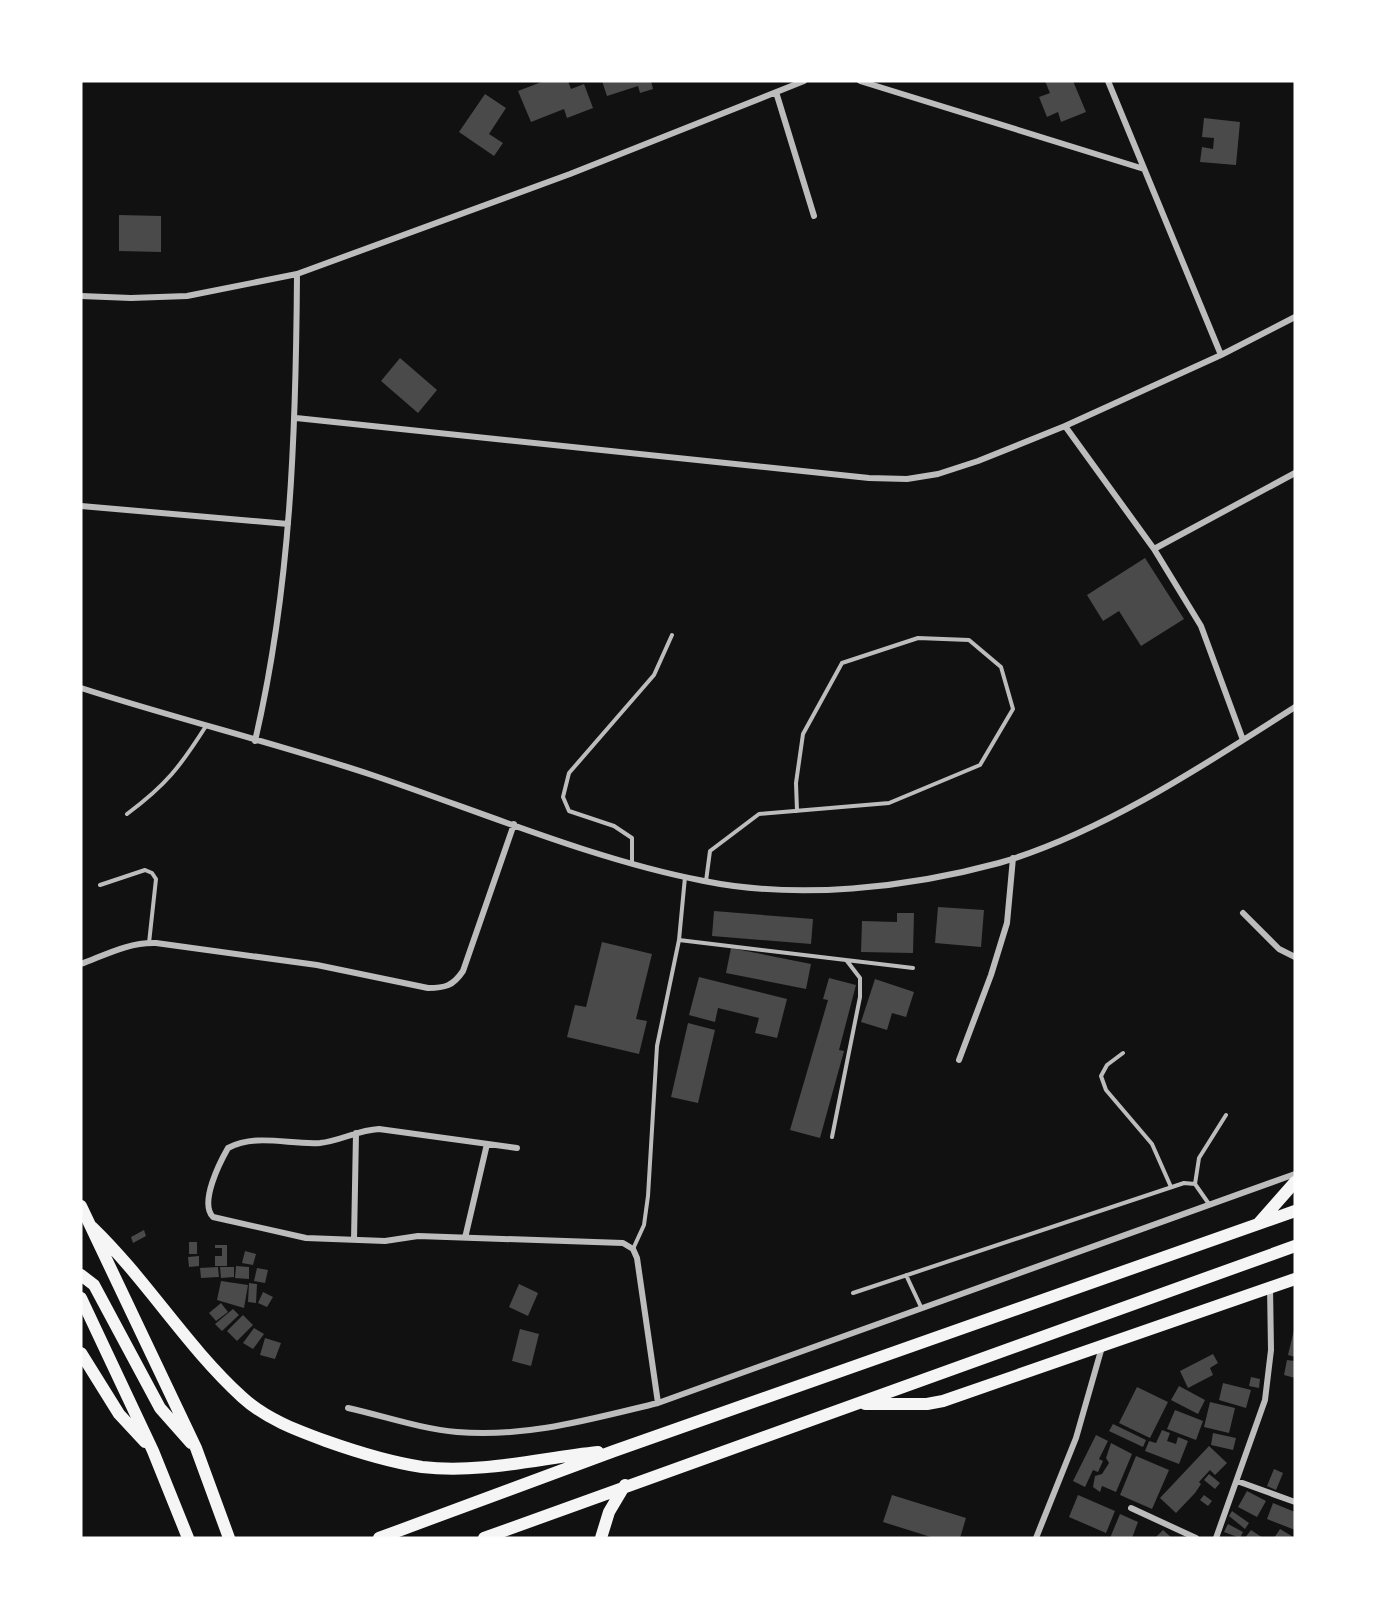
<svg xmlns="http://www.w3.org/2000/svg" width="1376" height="1619" font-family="'IBM Plex Sans',sans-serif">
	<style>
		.building { fill: #4a4a4a }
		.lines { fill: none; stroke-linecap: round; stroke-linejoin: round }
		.service { stroke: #bcbcbc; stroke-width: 4 }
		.minor { stroke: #bcbcbc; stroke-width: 6 }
		.trunk { stroke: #f5f5f5; stroke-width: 12 }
	</style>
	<rect width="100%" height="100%" fill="#111"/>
	<!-- building -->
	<path class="building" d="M544,81H568L571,89L584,84L593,108L567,118L564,109L531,122L518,91Z
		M602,81H651L653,89L640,93L638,86L607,96Z
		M1045,81H1073L1086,112L1061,122L1058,112L1047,117L1039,97L1050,93Z
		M485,94L506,108L489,134L503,143L494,156L459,132Z
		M1204,118L1240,122L1236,165L1200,162L1202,147L1213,149L1214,138L1202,137Z
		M119,215L161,216V252L119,251Z
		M400,358L437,390L418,413L381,381Z
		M1145,558L1184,619L1141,646L1119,611L1103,621L1087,595Z
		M938,907L984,910L981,947L935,943Z
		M714,911L813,919L811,944L712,936Z
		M897,913H914L913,953L861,952L862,921L897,922Z
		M602,942L652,954L636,1019L647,1021L639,1054L567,1037L575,1005L586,1007Z
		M731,948L811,964L806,989L726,973Z
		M699,977L787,999L777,1038L755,1033L759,1018L718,1008L715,1022L689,1015Z
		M829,978L856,985L839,1050L844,1051L820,1138L790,1130L828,1000L823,999Z
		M875,979L914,992L906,1017L892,1013L887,1030L861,1022Z
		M688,1023L715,1030L698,1103L671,1097Z
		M144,1230L146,1236L133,1243L131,1237Z
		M189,1242H197V1254H189Z
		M215,1245H227V1266H215V1256H222V1248H215Z
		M245,1251L256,1254L253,1265L242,1263Z
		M199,1256V1266L189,1267L188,1257Z
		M236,1266L249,1267V1279L235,1278Z
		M218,1267L219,1277L201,1278L200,1268Z
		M220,1267H234V1277L221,1278Z
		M257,1268L268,1270L265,1283L254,1281Z
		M221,1281L248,1285L244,1308L217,1300Z
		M249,1283L257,1284L256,1303L248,1302Z
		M519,1284L538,1293L528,1316L509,1307Z
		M263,1292L273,1297L267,1307L258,1303Z
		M221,1303L228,1312L216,1321L209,1313Z
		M233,1309L239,1315L222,1331L215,1324Z
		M243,1315L253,1325L237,1341L227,1331Z
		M254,1328L264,1334L253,1349L243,1343Z
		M520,1329L539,1334L531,1366L512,1361Z
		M1294,1330H1295V1357L1288,1355Z
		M265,1338L281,1343L275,1359L260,1355Z
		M1213,1354L1218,1363L1210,1368L1213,1375L1188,1388L1180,1371Z
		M1287,1360L1295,1361V1378L1284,1375Z
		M1251,1377L1260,1379L1259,1388L1249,1386Z
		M1223,1383L1251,1390L1246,1408L1219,1400Z
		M1179,1386L1205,1400L1198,1414L1171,1400Z
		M1137,1387L1168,1402L1150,1438L1119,1423Z
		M1210,1402L1235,1408L1229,1433L1204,1427Z
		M1175,1410L1203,1421L1196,1440L1167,1429Z
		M1113,1424L1146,1440L1143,1447L1109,1431Z
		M1162,1430L1170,1433L1167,1441L1176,1444L1178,1437L1188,1441L1179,1464L1145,1451L1149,1441L1156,1443Z
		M1213,1433L1236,1438L1233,1450L1211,1445Z
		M1096,1435L1108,1441L1099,1459L1103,1461L1098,1472L1093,1470L1085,1487L1073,1481Z
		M1111,1443L1132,1454L1116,1492L1102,1486L1100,1492L1093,1487L1095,1476L1102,1474L1109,1463L1106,1458Z
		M1209,1446L1227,1463L1215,1475L1210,1470L1199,1482L1201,1484L1195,1493L1176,1513L1160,1498Z
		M1136,1456L1169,1470L1152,1509L1120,1495Z
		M1274,1469L1283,1473L1276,1490L1267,1486Z
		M1209,1474L1220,1483L1215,1489L1204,1480Z
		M1247,1491L1266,1501L1257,1517L1238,1507Z
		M892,1495L966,1518L960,1538H934L883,1522Z
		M1078,1495L1115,1511L1106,1533L1069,1517Z
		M1204,1495L1212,1501L1208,1506L1200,1500Z
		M1273,1503L1295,1512V1530L1267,1519Z
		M1232,1511L1249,1523L1245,1529L1229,1516Z
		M1120,1514L1138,1522L1132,1538H1110Z
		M1228,1524L1243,1532L1240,1538L1224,1532Z
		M1280,1529L1295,1538H1274Z
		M1163,1530L1172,1538H1155Z
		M1251,1530L1263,1538H1245Z"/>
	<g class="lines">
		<!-- service -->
		<path class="service" d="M127,814C166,785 180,767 206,726
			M632,863V838L614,826L569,811L563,797L569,773L654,675L672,635
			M706,881L710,851L759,814L889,803L980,765L1013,709L1001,667L969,640L918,638L842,663L803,734L796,783L797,811
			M100,885L145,870L152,873L156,879L149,943
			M679,940L913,968
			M1123,1053L1107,1065L1101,1076L1106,1090L1152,1144L1171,1187
			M832,1137L860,997V978L847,961
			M1195,1184L1199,1158L1226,1115
			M633,1249L644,1225L648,1196L657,1046L679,940L685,877
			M906,1275L921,1307
			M853,1293L1184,1183L1195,1184L1209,1204"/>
		<!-- minor -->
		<path class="minor" d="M860,81L1144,169
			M1108,81L1221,355
			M776,92L814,216
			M81,296L131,298L187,296L297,274L570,174L804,81
			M296,418L869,478L907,479L938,474L978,461L1065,426L1221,355L1295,317
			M1065,426L1154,549L1201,626L1243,740
			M81,506L288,524
			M1154,549L1295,473
			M81,688C177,719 276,743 372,775C479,811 594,860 704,881C798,900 907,888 999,863C1100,834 1206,764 1295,707
			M255,741C291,587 296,431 297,274
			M1243,913L1279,949L1295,957
			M81,964C105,955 129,942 156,943L317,965L428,988C445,988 453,986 463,971L514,824
			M959,1060L991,975L1007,923L1013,858
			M517,1148L379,1129C358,1130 340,1141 320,1143C289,1145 257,1133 228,1148C220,1162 199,1203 213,1217L306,1238L385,1241L418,1236L623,1243L633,1249L637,1258L658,1403
			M465,1238L487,1144
			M354,1240L356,1133
			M348,1408C384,1416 421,1429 457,1432C526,1438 591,1419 658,1403L1295,1174
			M1237,1481L1295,1502
			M1131,1508L1196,1538
			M1036,1538L1076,1438L1102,1347
			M1216,1538L1265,1400L1271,1350L1270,1287"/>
		<!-- trunk -->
		<path class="trunk" d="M81,1206L196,1448L229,1538
			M1258,1224L1295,1182
			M92,1227C147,1280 186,1346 242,1397C266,1419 296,1430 326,1441C357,1452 389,1462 422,1467C481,1474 540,1458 598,1452
			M81,1275L94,1285L160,1408L191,1443
			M81,1298L153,1451L188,1538
			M81,1353L119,1414L145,1442
			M865,1404H927L943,1401L1295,1279
			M379,1538L614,1451L1295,1211
			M484,1538L1295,1246
			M601,1538L609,1512L625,1485"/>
	</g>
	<!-- border -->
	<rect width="1376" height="1619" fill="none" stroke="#ffffff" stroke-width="165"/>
</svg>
